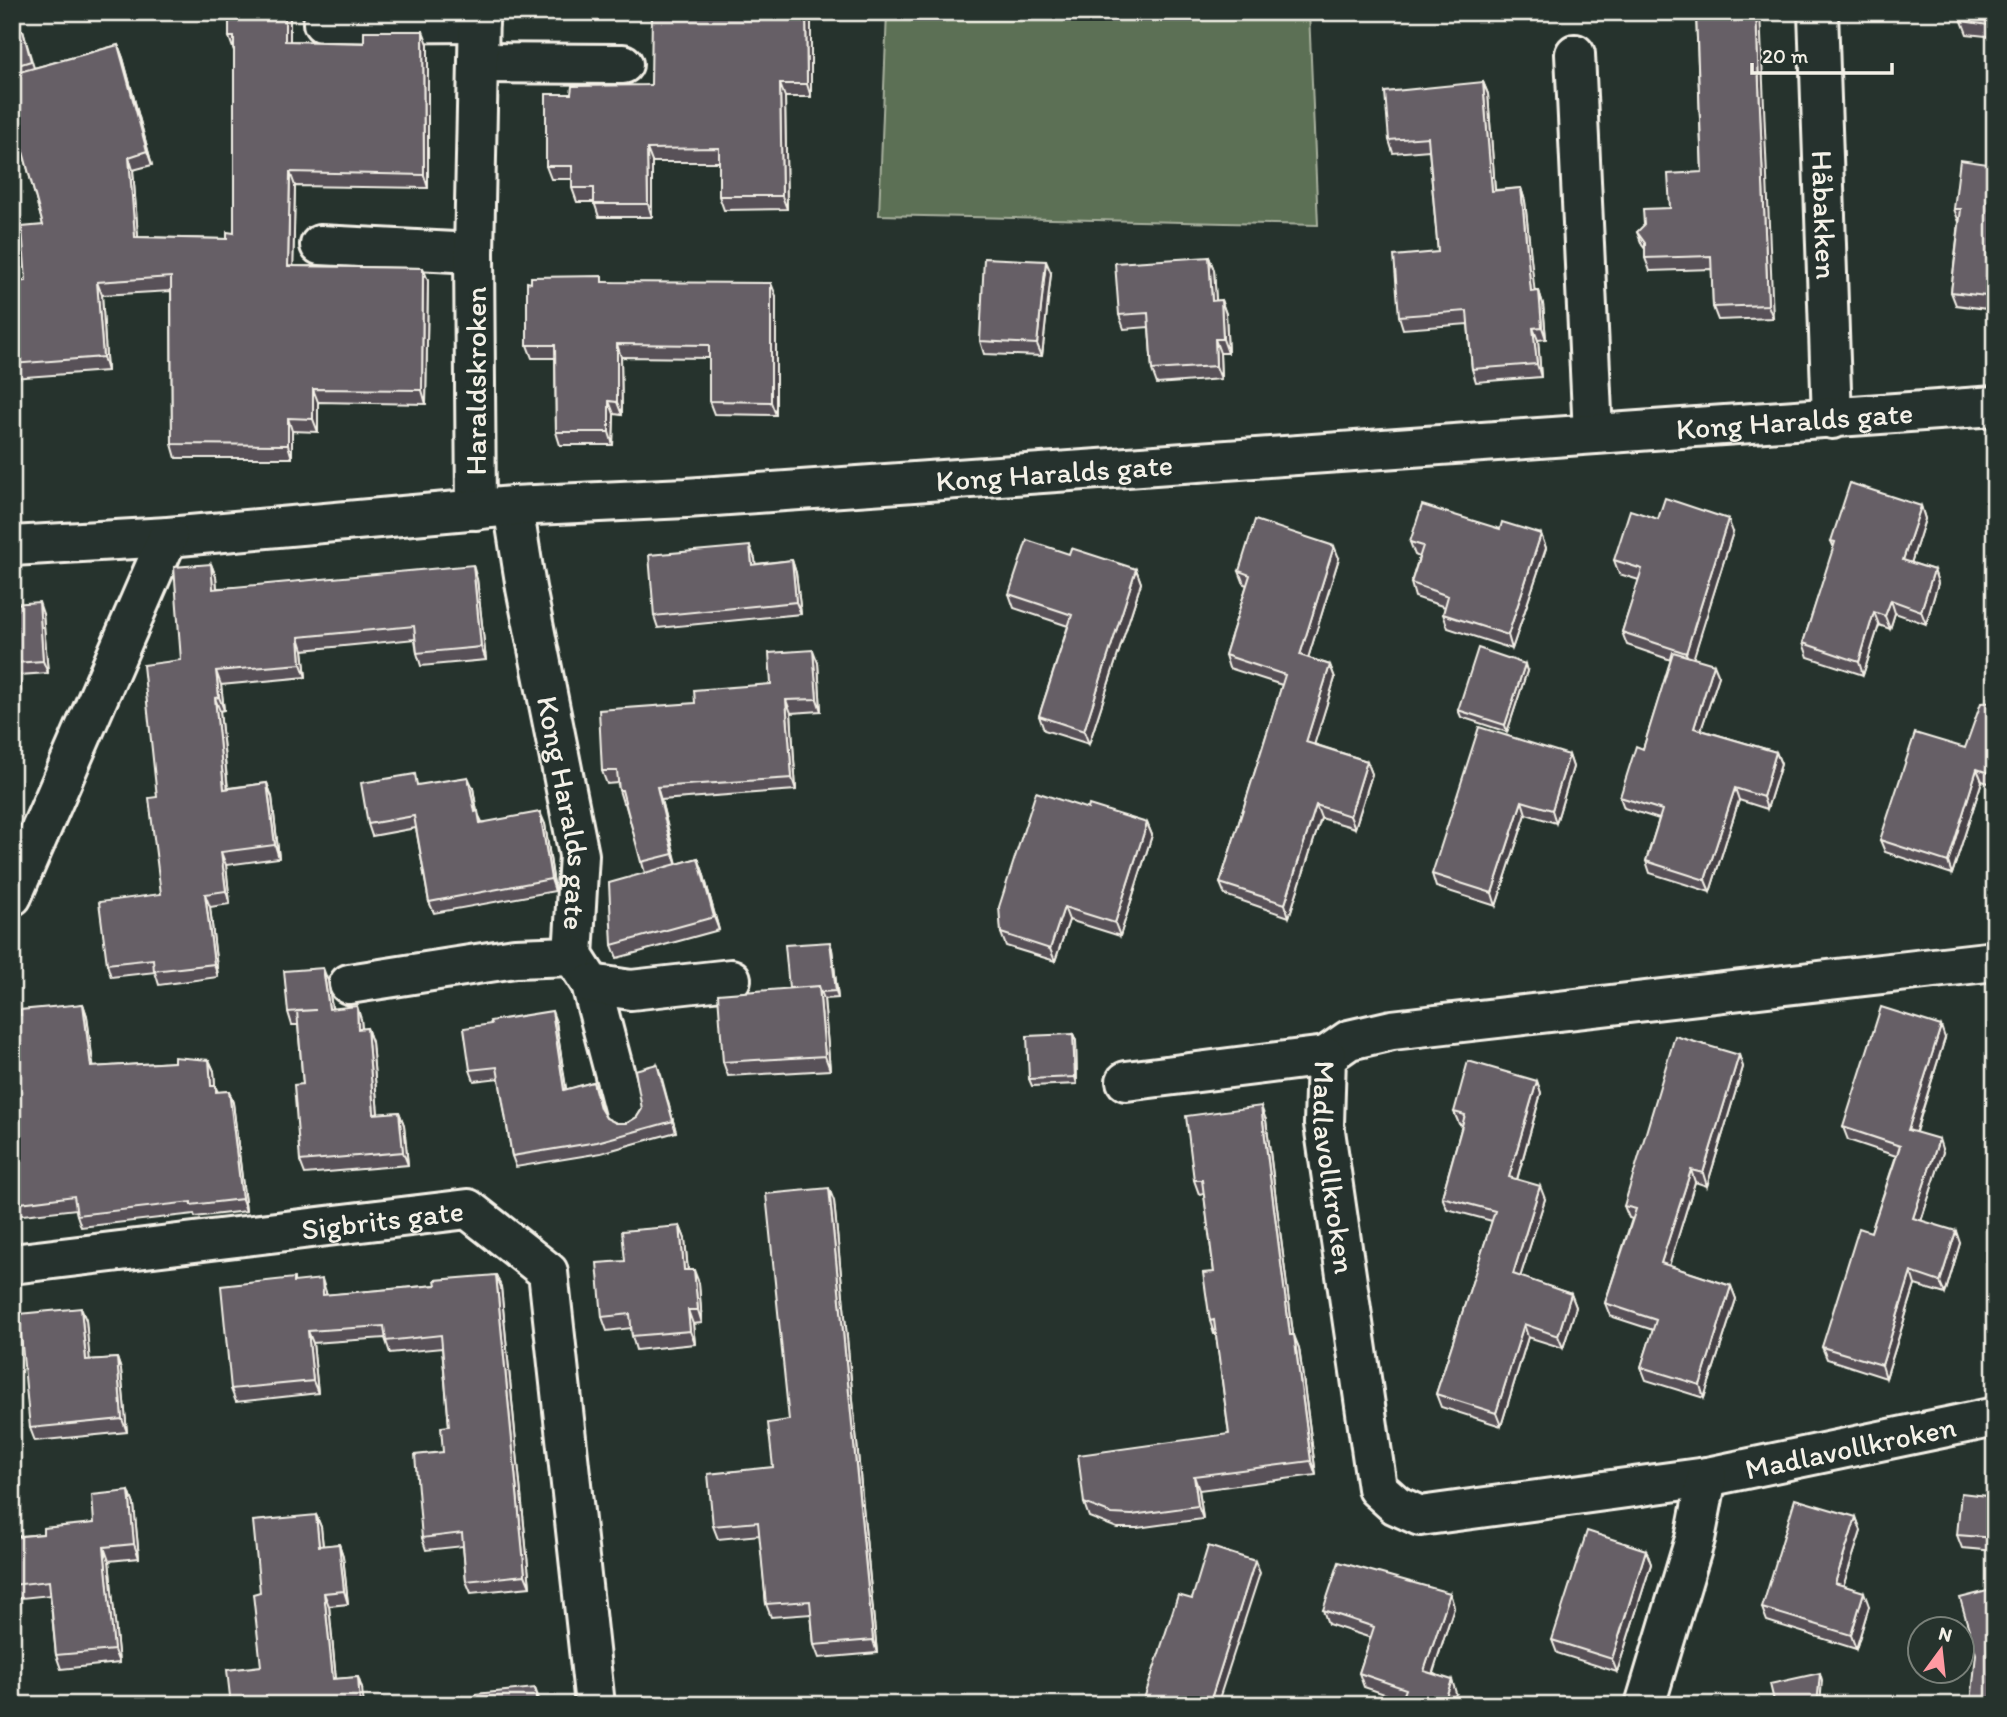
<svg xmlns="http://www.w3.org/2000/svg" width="2007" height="1717" font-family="Itim,sans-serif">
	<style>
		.green { fill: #5c7054; stroke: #a8b09e; stroke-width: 2 }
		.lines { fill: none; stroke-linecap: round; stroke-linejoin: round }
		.minor-casing { stroke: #f4f1e8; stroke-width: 44 }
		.minor { stroke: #26332d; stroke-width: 38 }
		.wall { fill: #585158; stroke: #f4f1e8; stroke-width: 2 }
		.shaded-wall { fill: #474247; stroke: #f4f1e8; stroke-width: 2 }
		.building { fill: #665e66; stroke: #f4f1e8; stroke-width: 2 }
		.labels { text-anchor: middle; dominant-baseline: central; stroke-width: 7; stroke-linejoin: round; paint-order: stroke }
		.street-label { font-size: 30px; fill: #f4f1e8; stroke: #26332d }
	</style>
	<rect width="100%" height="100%" fill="#26332d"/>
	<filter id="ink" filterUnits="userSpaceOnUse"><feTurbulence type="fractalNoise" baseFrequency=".0143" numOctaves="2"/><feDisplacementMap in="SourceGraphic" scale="14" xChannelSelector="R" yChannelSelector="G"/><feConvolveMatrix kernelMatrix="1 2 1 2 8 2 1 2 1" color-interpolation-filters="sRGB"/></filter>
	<g filter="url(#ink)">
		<!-- green -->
		<path class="green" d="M887,12H1309L1318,225L879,215Z"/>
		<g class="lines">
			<defs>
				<g id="minor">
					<path id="s1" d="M1818,12L1832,419"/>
					<path d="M323,23L479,22"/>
					<path d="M1575,54L1593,434"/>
					<path d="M478,63L623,64"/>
					<path d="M320,245L474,253"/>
					<path id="s2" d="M513,506L526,588L579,855L573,956L591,984L625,1113"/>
					<path d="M476,510L474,253L479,12"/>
					<path id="s3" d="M12,546L168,537L513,506L686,498L1995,406"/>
					<path d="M12,896L168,537"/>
					<path id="s4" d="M1995,961L1392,1030L1349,1040L1326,1056L1324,1124L1377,1488L1396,1505L1420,1516L1707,1477L1995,1417"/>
					<path d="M349,984L515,958L573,956"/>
					<path d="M591,984L631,990L731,979"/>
					<path d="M1126,1081L1326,1056"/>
					<path id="s5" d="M12,1264L468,1209L548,1272L595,1705"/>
					<path d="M1645,1705L1695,1539L1707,1477"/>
				</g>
			</defs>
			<!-- minor casing -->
			<use href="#minor" class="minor-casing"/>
			<!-- minor -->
			<use href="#minor" class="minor"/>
		</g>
		<!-- wall -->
		<path class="wall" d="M290,12V41L428,44V188L295,186L293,266L423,268L428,281L426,404L318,402V432L292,431V458H176L172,444L171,291L102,295L107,371L12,378V282L26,281L43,225L12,111V31H23L34,68L118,45L123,58L152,165L133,170L138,237L227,239L234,233V51L229,37Z
			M811,12V97H785L787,209L724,210L719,196V162H652V217H599L594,202H577L572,188V179H551L546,166L571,94L651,85Z
			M1696,12L1773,318L1718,320L1713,307L1712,269L1650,271L1645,258V249L1642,245L1637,232L1670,208L1702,172Z
			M1995,12V37L1967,34L1962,21Z
			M1483,82L1488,94L1495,190L1521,188L1525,201L1534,291H1539L1543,304L1546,339L1538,340L1541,377L1476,382L1472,369L1468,324L1403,329L1399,316L1438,252L1429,150L1393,153L1389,140Z
			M1995,165V310L1956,305L1951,292L1959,222L1954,209Z
			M1209,257L1214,270L1216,301L1221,300L1226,314L1228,353H1220L1221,379L1157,384L1152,370L1149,327L1124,329L1119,315Z
			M1051,273L1042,356L984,354L980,341Z
			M604,282L776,296V415L714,414L709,401V358L621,357L622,415L614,414L613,445H560L556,432L555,358H532L527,345Z
			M1921,506L1925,519L1911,563L1934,570L1938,583L1926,624L1895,613L1890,629L1879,625L1863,675L1808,657L1803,643L1834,548L1831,541Z
			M1658,519L1733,532L1693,658L1719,676L1701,730L1776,752L1781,764L1767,809L1739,800L1710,892L1650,873L1646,861L1659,819L1624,808L1620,797L1643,749L1671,660L1627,645L1622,632L1639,580L1619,574L1614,560Z
			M1500,529L1541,534L1546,548L1512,649L1448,628L1443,614L1445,607L1415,597L1411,583L1419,557L1415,555L1410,542Z
			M1069,554L1136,569L1141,583L1089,744L1044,730L1039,716L1068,626L1014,608L1009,594Z
			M1339,558L1308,658L1330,665L1335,678L1314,744L1367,761L1372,774L1355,828L1321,818L1289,917L1225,895L1220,883L1282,685L1229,668L1225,655L1247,585L1244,584L1239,571Z
			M755,559V564L792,560L796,573L801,614L658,628L654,616Z
			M211,564L216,577L217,588L477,579L486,660L421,666L417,653L415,639L303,650L306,677L221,685L224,710L220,711L228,788L267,783L272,797L279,858L226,865L230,904L210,907L218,977L159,985L155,972L111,977L107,964L161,894L181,660Z
			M12,604L43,614L48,673L19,675L21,691L12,692Z
			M818,663L821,711L791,713L796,790L661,800L677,864L698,858L703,872L719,930L617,958L612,945L645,873L625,803H623L619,790L618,783L607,784L602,771L695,703L771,684Z
			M1527,671L1507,732L1461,717L1458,710Z
			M1995,702V785L1982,781L1952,874L1885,852L1880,840L1965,748Z
			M1569,755L1573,767L1556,823L1526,814L1496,906L1436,887L1432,874Z
			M419,785L473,788L477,812L482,822L545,824L555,891L434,913L429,902L416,828L372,836L368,824Z
			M1147,823L1152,835L1120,936L1069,920L1055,961L1006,946L1001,933Z
			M832,949L838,998L824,999L830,1070L728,1076L723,1062L789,988Z
			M328,981L332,1008L361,1019L362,1029L367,1028L372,1042L378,1114L399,1112L404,1125L408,1165L305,1174L300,1161L303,1084L298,1025H292L288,1012Z
			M83,1004L87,1016L93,1067L209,1060L214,1071L215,1086L218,1092L229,1091L233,1103L246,1211L195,1217L194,1214L81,1227L77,1215L76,1209L14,1216L12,1211V1016Z
			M556,1022L566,1090L593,1082L602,1111L606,1118L616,1123H627L637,1117L642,1109L657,1064L676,1132L601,1153L516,1167L512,1156L499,1078L474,1081L470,1070Z
			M1073,1034L1076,1041L1077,1084L1032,1086L1029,1079Z
			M1945,1038L1916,1132L1943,1152L1921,1221L1960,1243L1945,1294L1915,1285L1886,1378L1827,1359L1822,1347L1871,1232L1896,1156L1848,1140L1843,1127Z
			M1739,1055L1743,1067L1707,1186L1695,1182L1669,1266L1731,1286L1736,1299L1704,1398L1646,1380L1641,1367L1653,1330L1610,1316L1605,1303L1632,1219L1629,1218L1624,1206Z
			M1537,1081L1541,1093L1517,1180L1545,1199L1520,1277L1571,1294L1576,1307L1563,1348L1528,1337L1501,1426L1441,1407L1436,1394L1492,1221L1447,1209L1442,1197L1462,1125L1459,1124L1454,1112Z
			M1266,1120L1293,1335L1299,1348L1316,1475L1199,1490L1203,1519L1137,1528H1117L1089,1517L1084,1503L1229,1434L1216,1334H1214L1210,1321L1214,1272L1204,1193L1199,1194L1194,1180Z
			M834,1201L877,1653L819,1658L814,1645L811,1614L771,1617L766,1604L760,1535L718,1539L713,1526L773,1467L789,1420Z
			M680,1226L685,1239L688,1270L699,1283L702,1323L693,1324L695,1344L636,1350L632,1336L631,1328L607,1331L602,1317L625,1261Z
			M496,1275L501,1287L530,1587L471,1593L466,1581L463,1546L426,1550L422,1538L449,1426L442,1348L390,1353L385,1338L313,1343L318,1393L236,1402L231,1389L295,1282L326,1292V1295L436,1285Z
			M86,1320L89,1360L117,1358L121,1370L127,1432L35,1441L30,1428Z
			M129,1491L134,1505L139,1558L109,1561L119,1663L61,1669L56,1655L50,1595L12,1599V1537L43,1534L94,1523Z
			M1995,1497V1551L1962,1548L1957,1535Z
			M316,1515L321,1527L323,1546L339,1544L343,1556L348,1604L329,1606L336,1679L358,1677L362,1689L261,1666L260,1592Z
			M1856,1517L1861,1531L1843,1586L1869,1606L1856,1649L1767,1621L1762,1608Z
			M1646,1550L1651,1564L1617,1672L1557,1653L1552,1640Z
			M1450,1593L1454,1607L1433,1673L1456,1693L1402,1700L1364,1687L1359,1673L1371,1638L1328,1624L1323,1610Z"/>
		<!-- shaded-wall -->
		<path class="shaded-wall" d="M285,12H290V55L285,41Z
			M806,12H811V97L807,84Z
			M1756,12H1760L1773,318L1768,305Z
			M423,31L428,44V188L424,175Z
			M118,45L123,58L152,165L147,151Z
			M1483,82L1488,94L1496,203L1492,191Z
			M780,84L785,97L787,209L782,196Z
			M647,149L652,162V217L648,204Z
			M129,157L133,170L139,250L135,237Z
			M290,172L295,186L293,279L288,266Z
			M1521,188L1525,201L1536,304L1531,292Z
			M1209,257L1214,270L1217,315L1212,301Z
			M1046,261L1051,273L1042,356L1037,344Z
			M423,268L428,281L426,404L422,390Z
			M97,282L102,295L107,371L103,357Z
			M771,283L776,296V415L771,402Z
			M1539,291L1543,304L1546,339L1542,327Z
			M1221,300L1226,314L1228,353L1223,339Z
			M1533,328L1538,340L1541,377L1537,364Z
			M1215,339L1220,353L1221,379L1216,366Z
			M617,344L621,357L622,415L617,402Z
			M313,389L318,402V432L313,419Z
			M609,401L614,414L613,445L609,432Z
			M288,418L292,431V458L288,445Z
			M1921,506L1925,519L1908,573L1903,560Z
			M1728,519L1733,532L1691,666L1686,653Z
			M1541,534L1546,548L1512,649L1508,635Z
			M750,546L755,559L757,577L752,565Z
			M1334,546L1339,558L1305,668L1300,655Z
			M792,560L796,573L801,614L796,602Z
			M211,564L216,577L218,602L213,589Z
			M473,565L477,579L486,660L481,647Z
			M1136,569L1141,583L1089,744L1084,731Z
			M1934,570L1938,583L1926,624L1921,611Z
			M1891,600L1895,613L1890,629L1885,616Z
			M39,602L43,614L48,673L43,661Z
			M1874,612L1879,625L1863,675L1859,662Z
			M299,637L303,650L306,677L301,664Z
			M813,650L818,663L821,711L817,699Z
			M15,663L19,675L21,691L16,679Z
			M1525,664L1527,671L1507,732L1505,725Z
			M1714,664L1719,676L1698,739L1694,728Z
			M1330,665L1335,678L1311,755L1306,742Z
			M216,671L221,685L224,710L219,697Z
			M215,698L220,711L229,802L224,789Z
			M786,700L791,713L796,790L792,778Z
			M1776,752L1781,764L1767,809L1763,797Z
			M1569,755L1573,767L1556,823L1552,810Z
			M1367,761L1372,774L1355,828L1350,816Z
			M1977,769L1982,781L1952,874L1948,862Z
			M468,777L473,788L479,824L475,812Z
			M267,783L272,797L279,858L275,845Z
			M657,787L661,800L677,866L673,854Z
			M1735,788L1739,800L1710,892L1705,880Z
			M1522,801L1526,814L1496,906L1492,893Z
			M1316,805L1321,818L1289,917L1285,904Z
			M540,812L545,824L555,891L551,879Z
			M1147,823L1152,835L1120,936L1115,923Z
			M221,852L226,865L230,904L226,891Z
			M698,858L703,872L719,930L714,917Z
			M205,894L210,907L218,977L214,964Z
			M1064,907L1069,920L1055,961L1050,949Z
			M830,942L832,949L838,998L836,991Z
			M323,968L328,981L334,1022L329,1009Z
			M819,986L824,999L830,1070L825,1056Z
			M83,1004L87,1016L95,1079L91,1067Z
			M357,1006L361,1019L363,1042L358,1029Z
			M552,1011L556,1022L568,1101L564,1090Z
			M1941,1026L1945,1038L1912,1143L1908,1130Z
			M367,1028L372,1042L379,1127L374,1114Z
			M1073,1034L1076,1041L1077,1084L1075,1077Z
			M1739,1055L1743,1067L1707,1186L1703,1173Z
			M209,1060L214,1071L216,1098L211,1086Z
			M657,1064L661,1075L676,1132L673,1121Z
			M1537,1081L1541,1093L1514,1190L1509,1177Z
			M229,1091L233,1103L246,1211L242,1199Z
			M1261,1106L1266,1120L1295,1349L1290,1335Z
			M399,1112L404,1125L408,1165L403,1152Z
			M1939,1139L1943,1152L1918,1231L1913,1218Z
			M1691,1170L1695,1182L1666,1276L1661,1263Z
			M1540,1186L1545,1199L1517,1287L1513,1274Z
			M829,1188L834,1201L877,1653L873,1640Z
			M680,1226L685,1239L689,1284L684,1270Z
			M1956,1231L1960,1243L1945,1294L1940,1282Z
			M694,1270L699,1283L702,1323L698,1310Z
			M1911,1272L1915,1285L1886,1378L1882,1365Z
			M496,1275L501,1287L530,1587L525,1575Z
			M322,1279L326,1292L327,1307L323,1295Z
			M1731,1286L1736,1299L1704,1398L1700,1385Z
			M1571,1294L1576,1307L1563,1348L1558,1336Z
			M81,1308L86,1320L91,1373L86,1360Z
			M688,1310L693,1324L695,1344L690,1331Z
			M1524,1324L1528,1337L1501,1426L1496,1413Z
			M308,1331L313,1343L318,1393L313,1381Z
			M1294,1335L1299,1348L1316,1475L1311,1461Z
			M117,1358L121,1370L127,1432L122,1419Z
			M1194,1476L1199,1490L1203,1519L1198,1506Z
			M129,1491L134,1505L139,1558L134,1544Z
			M316,1515L321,1527L324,1558L319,1546Z
			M1856,1517L1861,1531L1840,1596L1835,1583Z
			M339,1544L343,1556L348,1604L344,1591Z
			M104,1547L109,1561L119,1663L114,1650Z
			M1646,1550L1651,1564L1617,1672L1612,1659Z
			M1255,1561L1260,1573L1217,1705H1209Z
			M1864,1592L1869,1606L1856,1649L1851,1635Z
			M324,1593L329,1606L337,1691L333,1679Z
			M1450,1593L1454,1607L1429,1684L1424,1671Z
			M1820,1673L1822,1680L1820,1705H1817Z
			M358,1677L362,1689L364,1705H360Z
			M1452,1680L1456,1693L1453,1705H1443Z
			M535,1688L540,1702L541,1705H537Z"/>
		<!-- building -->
		<path class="building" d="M229,12H285V41L364,43V31H423L424,175L290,172L288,266L423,268L422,390L313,389V419L288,418V445L172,444L171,277L97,282L103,357L12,364V282L26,281L22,227L43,225L12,111V74L118,45L147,151L129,157L135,237L227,239V232L234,233V37H229Z
			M652,12H806L807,84H780L782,196H719V148L647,149L648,204H594V188H572V166H546V94H571L572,86L651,85Z
			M1696,12H1756L1768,305L1713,307L1711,256L1645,258V243L1637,232L1644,225L1643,209L1670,208L1668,174L1702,172Z
			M1964,12H1995V26L1962,21Z
			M12,31H23L31,61L12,67Z
			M1483,82L1492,191L1521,188L1531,292L1539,291L1542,327L1533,328L1537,364L1472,369L1467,311L1399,316L1394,256L1438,252L1428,137L1389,140L1385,92Z
			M1960,160L1995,165V297L1951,292L1961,209H1954Z
			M1209,257L1212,301L1221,300L1223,339H1215L1216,366L1152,370L1148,313L1119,315L1115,263Z
			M984,258L1046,261L1037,344L980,341Z
			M602,276V282L771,283V402L709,401V345L617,344V402L609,401V432H556L555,345H527V282L531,283V277Z
			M1850,483L1921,506L1903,560L1934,570L1921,611L1891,600L1885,616L1874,612L1859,662L1803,643L1835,542L1831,541Z
			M1665,498L1728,519L1686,653L1622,632L1642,569L1614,560L1630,510L1658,519Z
			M1422,505L1500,529L1502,522L1541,534L1508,635L1443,614L1448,596L1411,583L1423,546L1410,542Z
			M1255,520L1334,546L1300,655L1330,665L1306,742L1367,761L1350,816L1316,805L1285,904L1220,883L1285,675L1225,655L1250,575L1239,571Z
			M1027,540L1069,554L1071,548L1136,569L1084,731L1039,716L1072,615L1009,594Z
			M750,546L752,565L792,560L796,602L654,616L649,555Z
			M211,564L213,589L473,565L481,647L417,653L414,626L299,637L301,664L216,671L219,697L215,698L224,789L267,783L275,845L221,852L226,891L205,894L214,964L154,971L153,959L107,964L99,902L161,894L149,798L157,797L143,665L181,660L174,567Z
			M39,602L43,661L15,663L16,679L12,680V604Z
			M1478,648L1525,664L1505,725L1458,710Z
			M813,650L817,699L786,700L792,778L657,787L673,854L641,862L622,790H619L617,771H602L599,710L695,703L694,690L771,684L769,653Z
			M1673,652L1714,664L1694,728L1776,752L1763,797L1735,788L1705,880L1646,861L1662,810L1620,797L1636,746L1643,749Z
			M1995,702V775L1977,769L1948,862L1880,840L1915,733L1965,748L1981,703Z
			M1479,727L1569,755L1552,810L1522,801L1492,893L1432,874Z
			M415,774L417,785L468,777L475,812L478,811L480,823L540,812L551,879L429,902L414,816L368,824L361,783Z
			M1036,792L1088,809L1089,805L1147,823L1115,923L1064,907L1050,949L1001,933L999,907Z
			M698,858L714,917L612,945L609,883Z
			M830,942L836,991L821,992L819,986L789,988L785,945Z
			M323,968L329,1009L357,1006L358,1029L367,1028L374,1114L399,1112L403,1152L300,1161L294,1085L303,1084L297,1011L316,1010L288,1012L284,971Z
			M819,986L825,1056L723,1062L718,994Z
			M83,1004L91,1067L174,1062V1057L209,1060L211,1086H216V1092L229,1091L242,1199L191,1205V1202L77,1215L74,1196L12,1204V1016L21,1015L20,1010Z
			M1881,1007L1941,1026L1908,1130L1939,1139L1913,1218L1956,1231L1940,1282L1911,1272L1882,1365L1822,1347L1859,1228L1871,1232L1900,1146L1843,1127Z
			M552,1011L564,1090L593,1082L600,1108L606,1118L616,1123H627L637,1117L642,1109L635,1070L657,1064L673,1121L597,1142L512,1156L497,1067L470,1070L464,1028L491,1024L490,1021Z
			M1073,1034L1075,1077L1029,1079L1027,1036Z
			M1675,1036L1739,1055L1703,1173L1691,1170L1661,1263L1731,1286L1700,1385L1641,1367L1656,1320L1605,1303L1636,1209L1624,1206Z
			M1468,1061L1537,1081L1509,1177L1540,1186L1513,1274L1571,1294L1558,1336L1524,1324L1496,1413L1436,1394L1495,1211L1442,1197L1465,1115L1454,1112Z
			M1261,1106L1290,1335H1294L1311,1461L1194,1476L1198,1506L1132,1515L1112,1514L1084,1503L1078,1455L1229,1434L1214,1320L1210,1321L1203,1273L1214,1272L1202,1180H1194L1186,1116Z
			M829,1188L873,1640L814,1645L810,1601L766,1604L758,1522L713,1526L708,1474L773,1467L768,1423L789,1420L766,1194Z
			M680,1226L684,1270H694L698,1310H688L690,1331L632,1336L630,1314L602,1317L597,1263L625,1261L622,1231Z
			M496,1275L525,1575L466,1581L462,1533L422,1538L415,1455L443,1452L441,1427L449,1426L441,1335L386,1341L384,1326L308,1331L313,1381L231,1389L221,1286L294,1278V1282L322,1279L323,1295L436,1285L435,1280Z
			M81,1308L86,1360L117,1358L122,1419L30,1428L19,1314Z
			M129,1491L134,1544L104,1547L114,1650L56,1655L49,1581L12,1585V1537L43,1534V1528L94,1523L92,1495Z
			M1961,1493L1995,1497V1538L1957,1535Z
			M1795,1499L1856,1517L1835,1583L1864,1592L1851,1635L1762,1608Z
			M316,1515L319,1546L339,1544L344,1591L324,1593L333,1679L358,1677L360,1705H231L227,1670L261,1666L253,1594L260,1592L253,1521Z
			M1587,1531L1646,1550L1612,1659L1552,1640Z
			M1208,1546L1255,1561L1209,1705H1142L1178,1595L1192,1599Z
			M1339,1562L1450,1593L1424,1671L1452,1680L1443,1705H1400L1406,1689L1359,1673L1374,1627L1323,1610Z
			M1995,1589V1705L1971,1703L1976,1654L1960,1598Z
			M1820,1673L1817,1705H1775L1770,1684Z
			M535,1688L537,1705H477L476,1694Z"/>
	</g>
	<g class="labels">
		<!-- street labels -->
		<g class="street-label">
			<text stroke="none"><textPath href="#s1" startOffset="203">Håbakken</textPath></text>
			<text transform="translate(475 381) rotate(-90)">Haraldskroken</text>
			<text stroke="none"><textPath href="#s3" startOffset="1787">Kong Haralds gate</textPath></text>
			<text stroke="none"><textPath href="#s3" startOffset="1045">Kong Haralds gate</textPath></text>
			<text stroke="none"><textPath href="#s2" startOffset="312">Kong Haralds gate</textPath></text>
			<text stroke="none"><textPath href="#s4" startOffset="791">Madlavollkroken</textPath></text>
			<text stroke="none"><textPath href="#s5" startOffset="373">Sigbrits gate</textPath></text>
			<text stroke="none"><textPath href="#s4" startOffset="1603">Madlavollkroken</textPath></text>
		</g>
	</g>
	<!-- margin -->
	<rect width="2007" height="1717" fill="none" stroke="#26332d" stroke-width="42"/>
	<rect x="21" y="21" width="1965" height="1675" fill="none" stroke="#f4f1e8" stroke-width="2.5" filter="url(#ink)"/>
	<!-- north arrow -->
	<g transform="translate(1941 1650) rotate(15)"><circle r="33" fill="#26332d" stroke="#787f78" stroke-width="2"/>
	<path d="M0-5L12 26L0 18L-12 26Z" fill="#ff9aa2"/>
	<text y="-10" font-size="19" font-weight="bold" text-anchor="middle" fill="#f4f1e8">N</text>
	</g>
	<!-- scale -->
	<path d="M1752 63v10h140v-10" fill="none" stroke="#f4f1e8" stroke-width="3.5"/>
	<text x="1762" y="63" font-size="21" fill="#f4f1e8" stroke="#26332d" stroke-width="5" paint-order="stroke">20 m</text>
</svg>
